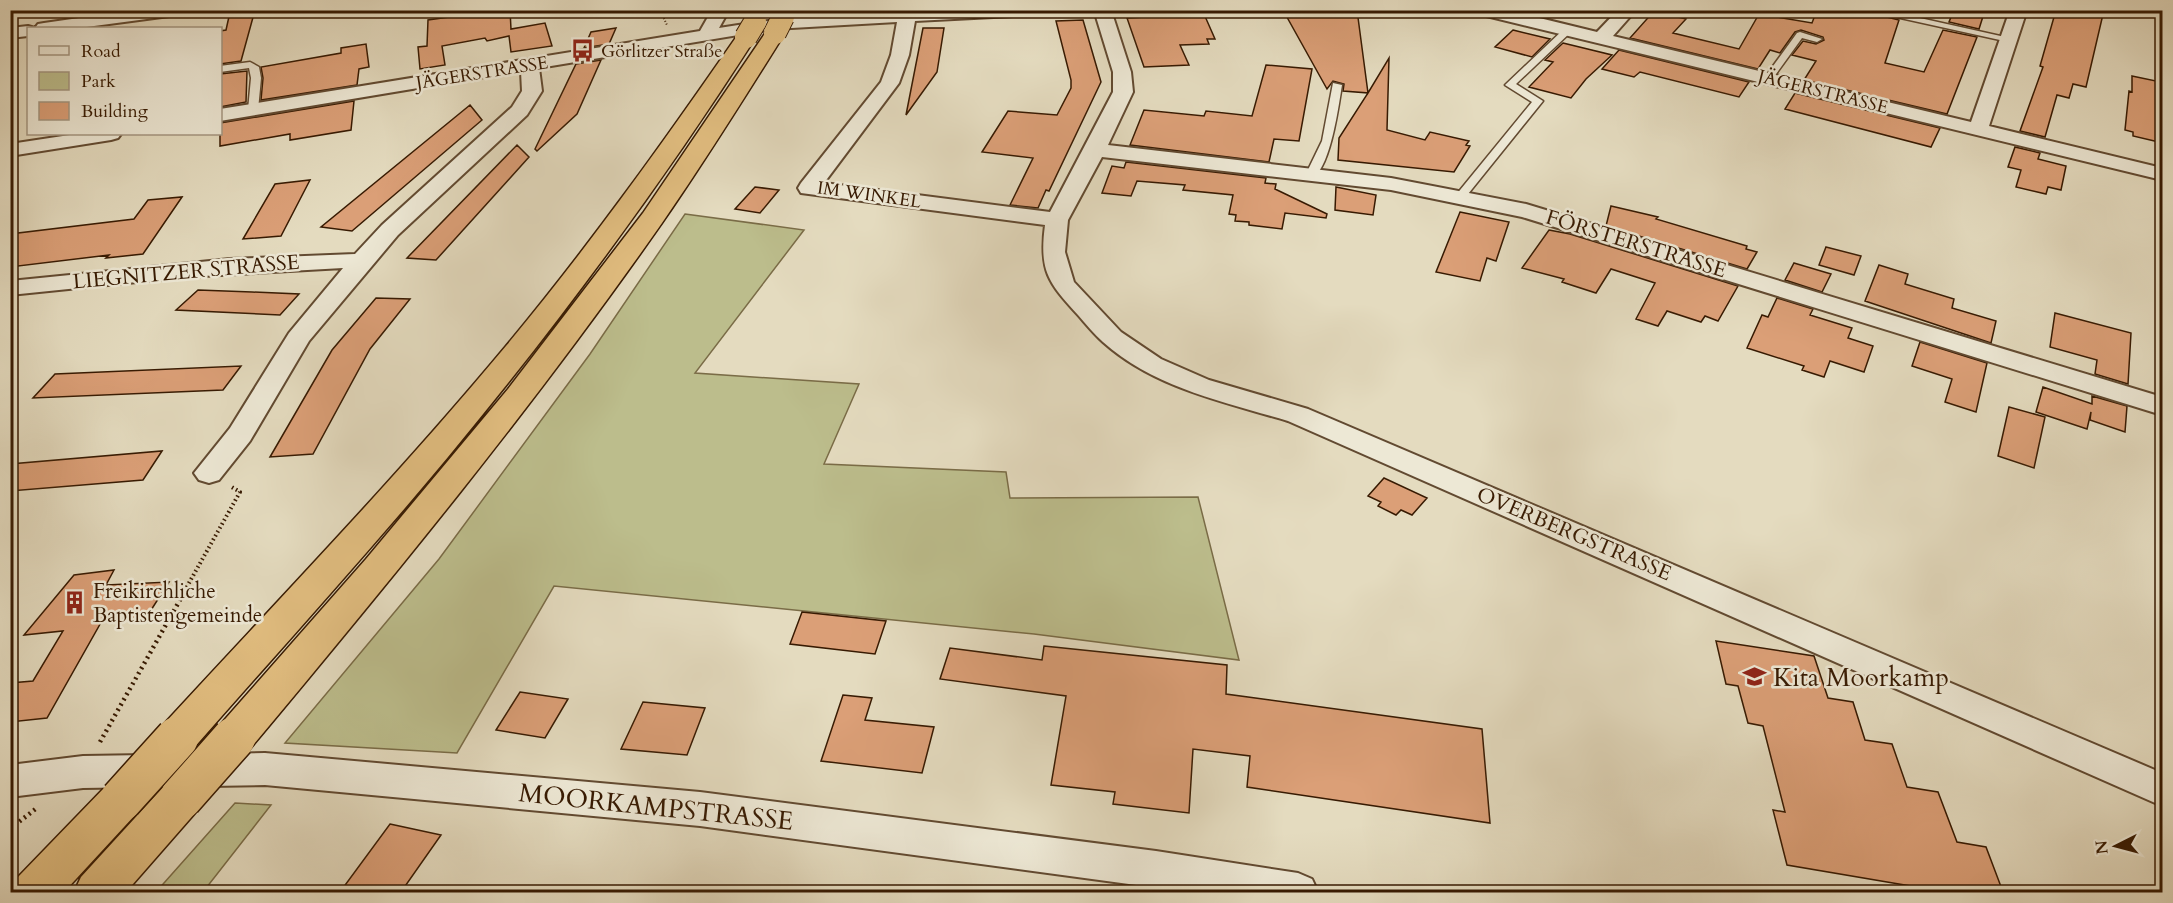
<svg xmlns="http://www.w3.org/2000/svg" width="2173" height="903" font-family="Cardo,serif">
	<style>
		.green { fill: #bcbd8c; stroke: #7a6c47; stroke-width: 1.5 }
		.building { fill: #db9f77; stroke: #371a02; stroke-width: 1.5 }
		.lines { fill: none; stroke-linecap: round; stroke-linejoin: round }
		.service-casing { stroke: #624a31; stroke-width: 3 }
		.minor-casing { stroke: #624a31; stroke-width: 4 }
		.motorway-casing { stroke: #371a02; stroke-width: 3 }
		.path-far2 { stroke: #371a02; stroke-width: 2; stroke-dasharray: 1 2; stroke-linecap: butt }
		.path-far1 { stroke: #371a02; stroke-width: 4; stroke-dasharray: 1.5 3; stroke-linecap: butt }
		.path { stroke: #371a02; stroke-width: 4.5; stroke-dasharray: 2 4; stroke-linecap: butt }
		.service { fill: #ede8d5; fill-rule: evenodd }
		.minor { fill: #ede8d5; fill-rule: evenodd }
		.motorway { fill: #e2be80; fill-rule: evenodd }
		.motorway-bridge-far1-casing { stroke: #371a02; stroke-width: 24; stroke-linecap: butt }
		.motorway-bridge-casing { stroke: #371a02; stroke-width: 45; stroke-linecap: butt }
		.motorway-bridge-far1 { stroke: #e2be80; stroke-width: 22 }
		.motorway-bridge { stroke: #e2be80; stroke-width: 42 }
		.labels { text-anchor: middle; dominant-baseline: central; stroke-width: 5; stroke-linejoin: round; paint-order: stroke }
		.far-poi-label { font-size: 18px; fill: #371a02; stroke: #ede8d5; text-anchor: start }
		.far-street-label { font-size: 18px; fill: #371a02; stroke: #ede8d5 }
		.street-label { font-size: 21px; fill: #371a02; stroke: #ede8d5 }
		.poi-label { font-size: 21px; fill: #371a02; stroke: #ede8d5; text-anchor: start }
		.near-poi-label { font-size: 26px; fill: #371a02; stroke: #ede8d5; text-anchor: start }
		.near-street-label { font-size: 26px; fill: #371a02; stroke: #ede8d5 }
	</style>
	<rect width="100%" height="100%" fill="#e4dbbf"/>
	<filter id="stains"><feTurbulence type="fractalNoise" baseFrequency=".00333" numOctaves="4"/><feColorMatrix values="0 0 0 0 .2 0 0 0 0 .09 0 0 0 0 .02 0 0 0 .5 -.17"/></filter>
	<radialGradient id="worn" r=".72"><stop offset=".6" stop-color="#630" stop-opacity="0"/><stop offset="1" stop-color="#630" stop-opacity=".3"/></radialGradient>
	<!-- green -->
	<path class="green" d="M685,214L804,230L695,373L859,384L824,464L1006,472L1010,498L1198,497L1239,660L1034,634L554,586L457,753L285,743L439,559L590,354Z
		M235,803L271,805L203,892H156Z"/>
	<!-- building -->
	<path class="building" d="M255,10L241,61L220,64V31L226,30L230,12Z
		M500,10H510L511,29L545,23L552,46L511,52L509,36L487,41L485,38L442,46L445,65L420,69L418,47L427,46L428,20Z
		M1283,10H1357L1368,93L1389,58L1387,130L1425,140L1430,132L1469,141L1466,145L1470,146L1454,172L1338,160L1339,138L1368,93L1343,91L1344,84L1333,81L1327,89Z
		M1817,10H1858L1899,20L1885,63L1924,72L1943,30L1977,37L1947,114L1804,80L1816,61L1792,55L1803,41L1816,44L1824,40L1823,37L1801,30L1795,32L1780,53L1770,50L1758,69L1630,38L1654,11L1686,19L1673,33L1739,49L1759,14L1812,23Z
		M1954,10H1985L1979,29L1949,22Z
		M2056,10H2104L2086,87L2073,84L2069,98L2057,95L2045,137L2020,131L2043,67L2040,66Z
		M1204,14L1215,39H1207L1209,44L1180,45L1189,65L1144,67L1127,18Z
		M1083,20L1101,82L1049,191L1046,190L1038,208L1010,205L1033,158L982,152L1008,111L1057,115L1071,88V80L1056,21Z
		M616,28L609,44L584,48L591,32Z
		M923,28H944L937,72L906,115Z
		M1513,30L1550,39L1532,57L1495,47Z
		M1563,43L1612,55L1586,79L1571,98L1529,87L1553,62L1545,60Z
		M366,44L369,67L359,69L357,85L261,100L263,78L261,67L341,53V48Z
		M1619,50L1749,82L1739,97L1640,72L1634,77L1602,69Z
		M601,60L577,114L537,151L535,149L576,64Z
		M1266,65L1312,69L1299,141L1274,139L1269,162L1130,145L1144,110L1204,116L1206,111L1252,116Z
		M247,71L246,102L220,107V74Z
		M2132,76L2161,82L2163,143L2133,136V132L2125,130L2129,91L2132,92Z
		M1795,93L1940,128L1931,147L1785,109Z
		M354,101L351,130L290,140V134L220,146V123Z
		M470,105L482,120L352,231L321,227Z
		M517,145L529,157L436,260L407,258Z
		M2015,147L2040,153L2038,159L2066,166L2061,190L2048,187L2046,194L2016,187L2021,170L2008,167Z
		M1126,162L1266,178L1265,183L1276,184L1275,189L1327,214L1326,218L1285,213L1282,229L1249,225V222L1235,221L1236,215L1229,214L1233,195L1183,190L1185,185L1137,181L1131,196L1102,193L1112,166L1124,168Z
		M310,180L281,236L243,239L275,184Z
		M755,187L779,190L760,213L735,209Z
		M1336,187L1376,195L1373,215L1335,210Z
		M182,197L143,254L106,258L109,255L10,267V234L134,219L148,200Z
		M1611,206L1658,217L1656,219L1747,246L1746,249L1757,252L1747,269L1606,226Z
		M1460,212L1509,222L1496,261L1487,258L1480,281L1436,272Z
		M1549,230L1570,234L1738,286L1718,321L1705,316L1701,322L1667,311L1658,326L1636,319L1655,283L1611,269L1596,293L1562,282L1564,279L1522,268Z
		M1826,247L1861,256L1854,275L1819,265Z
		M1794,263L1831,274L1822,292L1785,280Z
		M1879,265L1908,274L1905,284L1954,299L1952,308L1996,321L1991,343L1865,301Z
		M198,290L252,292L299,294L280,315L176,310Z
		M376,298L410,299L370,349L313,454L270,457L332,350Z
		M1777,298L1813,309L1810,315L1852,328L1848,338L1873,346L1864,372L1830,361L1824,377L1802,370L1804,366L1747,348L1762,315L1768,317Z
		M2055,313L2131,333L2128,384L2095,374L2097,360L2050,347Z
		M1920,342L1987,363L1976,412L1945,402L1952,379L1912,366Z
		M241,366L223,390L33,398L55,374Z
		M2043,387L2092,404V396L2127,406L2125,432L2090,420L2091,412L2087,429L2036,412Z
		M2009,407L2045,417L2034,468L1998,456Z
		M162,451L143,480L10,491V464Z
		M1384,478L1427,498L1412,515L1401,510L1396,515L1378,506L1381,502L1368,496Z
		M114,570L106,585L169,582L146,618L103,619L47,718L10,722V683L33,681L63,631L24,635L74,575Z
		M802,612L886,621L875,654L790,644Z
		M1716,641L1814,656L1828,698L1853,702L1865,740L1892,744L1907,787L1938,792L1957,842L1986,847L2003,892H1946L1787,865L1773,810L1785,812L1763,726L1748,723L1738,686L1726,684Z
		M1044,646L1227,665L1226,694L1482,729L1490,823L1247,787L1250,756L1193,749L1189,813L1113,804L1115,792L1051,785L1066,696L940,679L950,648L1042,660Z
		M520,692L568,699L545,738L496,730Z
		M843,695L872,698L865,720L934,727L922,773L821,761Z
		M643,702L705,708L687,755L621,749Z
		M390,824L441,835L401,892H340Z"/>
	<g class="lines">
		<defs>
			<path id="service" d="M1864,10H1884L2014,39L2009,42Z
				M1564,29L1572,31L1516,84L1543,101L1464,199H1456V195L1532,102L1505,85Z
				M1800,32L1822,39L1817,42L1802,38L1771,81H1765V77L1797,33Z
				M250,62L259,67L261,78L258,110L253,113L248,110L251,78L249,68L220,72V66Z
				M1333,83L1342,85C1339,104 1330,171 1312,177L1308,176L1306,174L1322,141Z"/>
			<path id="minor" d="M135,10H185L177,15L79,28H35L38,24L44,23Z
				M712,10H729L719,28C825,10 932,10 1039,10L1031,15L915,21L909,55L899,83L824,183L1050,212L1113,92V72L1094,10H1111L1131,72L1133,92L1108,145L1391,178L1526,204L2162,397V415L1522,217L1391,190L1102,157L1068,220L1065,252L1074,282L1121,332L1161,359L1209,380L1308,409L2162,773V806L1288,421C1225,402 1154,388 1103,342C1094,334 1086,324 1078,315C1048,282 1039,271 1045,225L801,193L798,188L801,183L881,82L891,55L897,22L774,29L539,68L542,91L527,115L398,235L309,341L250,441L219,480L209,483L199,480L194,473L230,428L289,333L343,268L186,277L10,295V281L230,259L355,254L382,225L512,107L522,91L521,71L220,121V109L700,31Z
				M1476,10H1507L1597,32L1618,10H1636L1613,36L1971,122L2010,10H2027L1989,126L2162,168V180L1478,14Z
				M28,26L35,28H28V36L10,38V28Z
				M76,134H121L118,138L111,140L10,156V144Z
				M265,753L700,792L1156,851L1298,873L1312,879L1318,892H1188L700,826L265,785L83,788L10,797V765L83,756Z"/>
			<path id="motorway" d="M775,27L782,29L785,33C745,97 705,161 662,223C534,406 392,579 249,750L234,756L219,750L213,738L219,726L366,559L508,389L643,213L768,29Z
				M746,31L753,33L756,37C662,184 559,323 448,457C365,557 277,653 192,750L177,756L162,750L156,738L162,726C278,600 397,477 506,346C590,245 665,140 739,33Z
				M181,779L196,784L203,798L196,812L126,892H74L81,877L166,784Z
				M121,781L136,786L143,800L136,814L64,892H11L18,877L106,786Z"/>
		</defs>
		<!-- service casing -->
		<use href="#service" class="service-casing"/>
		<!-- minor casing -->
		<use href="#minor" class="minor-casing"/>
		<!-- motorway casing -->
		<use href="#motorway" class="motorway-casing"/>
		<!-- path-far2 -->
		<path class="path-far2" d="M660,10L667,25"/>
		<!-- path-far1 -->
		<path class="path-far1" d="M180,599L240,492L230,486"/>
		<!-- path -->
		<path class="path" d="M100,742L181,598
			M10,829L38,807"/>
		<!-- service -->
		<use href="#service" class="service"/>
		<!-- minor -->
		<use href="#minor" class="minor"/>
		<!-- motorway -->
		<use href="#motorway" class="motorway"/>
		<defs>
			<path id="motorway-bridge-far1" d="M775,33L783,17
				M746,37L755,22"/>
			<path id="motorway-bridge" d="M181,798L234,738
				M121,800L177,738"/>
		</defs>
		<!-- motorway-bridge-far1 casing -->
		<use href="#motorway-bridge-far1" class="motorway-bridge-far1-casing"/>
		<!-- motorway-bridge casing -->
		<use href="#motorway-bridge" class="motorway-bridge-casing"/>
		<!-- motorway-bridge-far1 -->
		<use href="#motorway-bridge-far1" class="motorway-bridge-far1"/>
		<!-- motorway-bridge -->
		<use href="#motorway-bridge" class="motorway-bridge"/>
	</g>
	<!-- icons -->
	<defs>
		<symbol id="bus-bare" viewBox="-9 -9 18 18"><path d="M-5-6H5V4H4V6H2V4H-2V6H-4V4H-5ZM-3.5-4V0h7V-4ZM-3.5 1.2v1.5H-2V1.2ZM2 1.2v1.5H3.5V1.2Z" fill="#8f2418" stroke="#ede8d5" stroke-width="2.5" paint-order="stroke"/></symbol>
		<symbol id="building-bare" viewBox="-9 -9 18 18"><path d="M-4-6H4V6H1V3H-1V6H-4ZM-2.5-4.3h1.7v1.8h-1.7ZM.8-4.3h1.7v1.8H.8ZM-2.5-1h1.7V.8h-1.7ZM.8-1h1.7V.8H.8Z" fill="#8f2418" stroke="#ede8d5" stroke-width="2.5" paint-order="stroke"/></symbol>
		<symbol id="school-bare" viewBox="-9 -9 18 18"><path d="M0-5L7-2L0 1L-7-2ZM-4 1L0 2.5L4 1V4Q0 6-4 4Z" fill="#8f2418" stroke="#ede8d5" stroke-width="2.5" paint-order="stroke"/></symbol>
	</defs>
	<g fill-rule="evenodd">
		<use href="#bus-bare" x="566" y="34" width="33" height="33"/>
		<use href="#building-bare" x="58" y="586" width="33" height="33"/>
		<use href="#school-bare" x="1738" y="660" width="33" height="33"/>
	</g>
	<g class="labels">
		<!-- far-poi labels -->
		<g class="far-poi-label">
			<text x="601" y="51">Görlitzer Straße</text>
		</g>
		<!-- far-street labels -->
		<g class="far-street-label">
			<text transform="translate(482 73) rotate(-9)">JÄGERSTRASSE</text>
			<text transform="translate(1823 92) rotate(14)">JÄGERSTRASSE</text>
			<text transform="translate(869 195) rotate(8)">IM WINKEL</text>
		</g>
		<!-- street labels -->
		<g class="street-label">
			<text transform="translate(1636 244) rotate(17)">FÖRSTERSTRASSE</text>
			<text transform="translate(186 272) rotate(-5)">LIEGNITZER STRASSE</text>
			<text transform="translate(1574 534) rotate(23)">OVERBERGSTRASSE</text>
		</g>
		<!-- poi labels -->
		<g class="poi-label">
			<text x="93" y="591">Freikirchliche<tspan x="93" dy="24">Baptistengemeinde</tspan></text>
		</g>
		<!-- near-poi labels -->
		<g class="near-poi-label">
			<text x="1773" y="677">Kita Moorkamp</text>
		</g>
		<!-- near-street labels -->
		<g class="near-street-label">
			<text transform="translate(656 807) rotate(6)">MOORKAMPSTRASSE</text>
		</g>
	</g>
	<!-- margin -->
	<rect width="2173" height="903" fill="none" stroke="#e4dbbf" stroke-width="36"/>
	<rect x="12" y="12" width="2149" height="879" fill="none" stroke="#371a02" stroke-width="3"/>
	<rect x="18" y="18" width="2137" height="867" fill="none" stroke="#371a02" stroke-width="1.5"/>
	<!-- legend -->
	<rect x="27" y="27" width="195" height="108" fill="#ede8d5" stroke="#a49681" stroke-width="1.5"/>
	<rect x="39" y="46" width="30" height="9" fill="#ede8d5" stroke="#a49681" stroke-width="1.5"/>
	<text x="81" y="57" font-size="18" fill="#371a02">Road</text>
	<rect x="39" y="72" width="30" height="18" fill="#bcbd8c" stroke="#a49681" stroke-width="1.5"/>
	<text x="81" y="87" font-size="18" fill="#371a02">Park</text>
	<rect x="39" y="102" width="30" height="18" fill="#db9f77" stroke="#a49681" stroke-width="1.5"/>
	<text x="81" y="117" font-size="18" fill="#371a02">Building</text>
	<!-- north arrow -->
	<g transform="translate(2116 846) rotate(264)" stroke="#ede8d5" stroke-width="4.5" paint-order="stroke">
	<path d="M0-4.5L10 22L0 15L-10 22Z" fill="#371a02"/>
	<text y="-9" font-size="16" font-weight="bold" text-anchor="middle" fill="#371a02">N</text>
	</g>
	<rect width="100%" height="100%" filter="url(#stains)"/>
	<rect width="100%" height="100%" fill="url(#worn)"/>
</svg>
